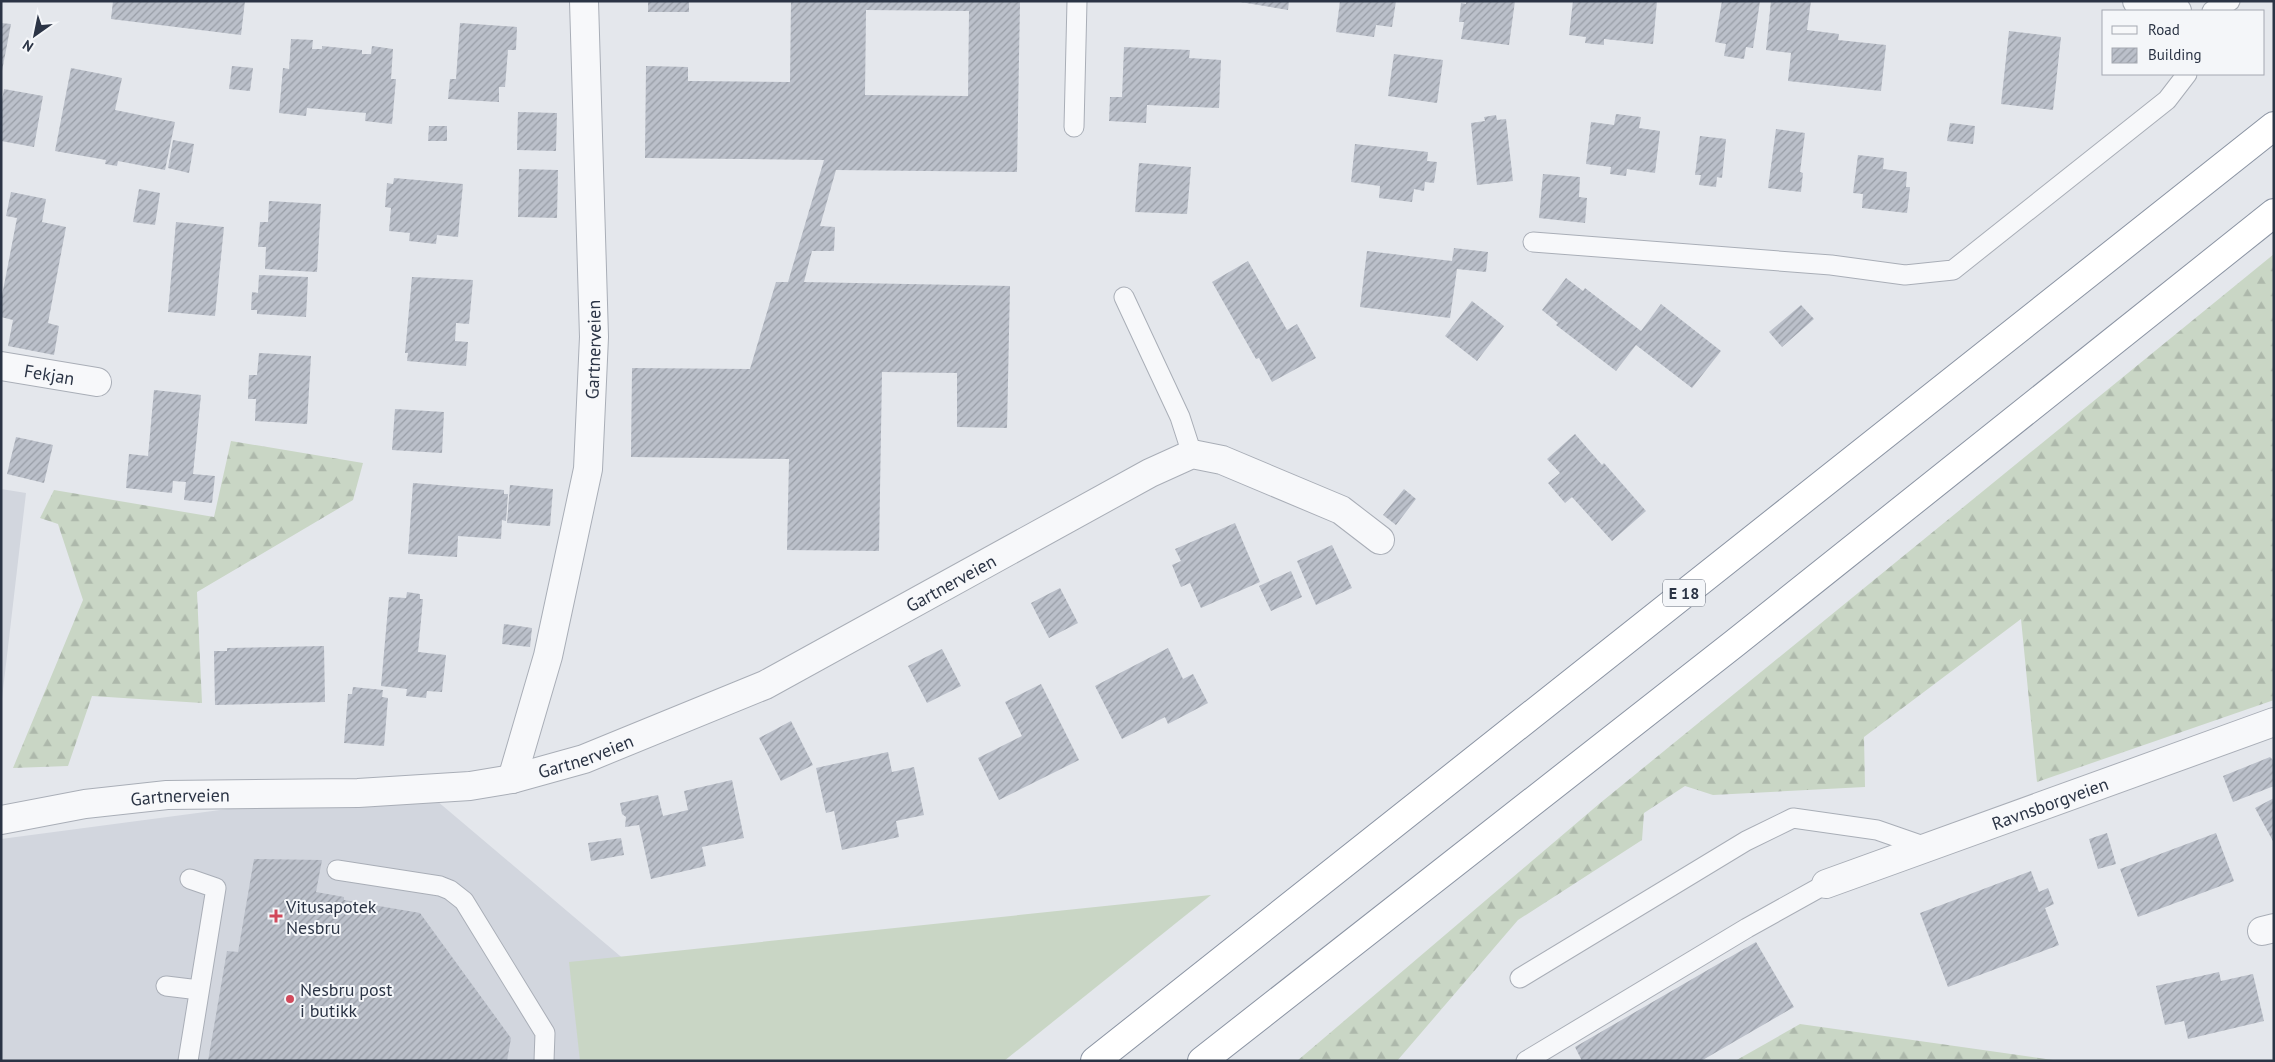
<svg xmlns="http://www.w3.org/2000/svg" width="2275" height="1062" font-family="'PT Sans',sans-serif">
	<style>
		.built { fill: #d2d6de }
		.grass { fill: #c9d6c5 }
		.forest { fill: url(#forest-firs) }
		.building { fill: url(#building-hatch); fill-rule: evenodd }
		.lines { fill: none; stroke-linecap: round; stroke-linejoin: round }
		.service-casing { stroke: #a9aeb7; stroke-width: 21 }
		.minor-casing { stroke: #a9aeb7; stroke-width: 30 }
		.motorway-casing { stroke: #8b94a3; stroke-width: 30 }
		.service { stroke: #f7f8fa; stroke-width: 19 }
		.minor { stroke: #f7f8fa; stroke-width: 28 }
		.motorway { stroke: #fff; stroke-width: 28 }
		.poi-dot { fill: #d1495b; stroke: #f4f6f9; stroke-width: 2 }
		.labels { text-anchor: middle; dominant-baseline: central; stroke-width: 4; stroke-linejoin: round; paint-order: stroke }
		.shield { fill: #f4f6f9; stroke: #676e7b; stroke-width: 1 }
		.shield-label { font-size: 16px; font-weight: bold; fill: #2b3445 }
		.street-label { font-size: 18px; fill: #2b3445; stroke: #f4f6f9 }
		.poi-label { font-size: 18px; fill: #2b3445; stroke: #f4f6f9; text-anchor: start }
	</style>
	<defs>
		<pattern id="forest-firs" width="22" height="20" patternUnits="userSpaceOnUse" patternTransform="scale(1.25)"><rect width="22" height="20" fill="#c9d6c5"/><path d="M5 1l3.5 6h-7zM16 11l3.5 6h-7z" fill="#adb8ab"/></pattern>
		<pattern id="building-hatch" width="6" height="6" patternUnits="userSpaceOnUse" patternTransform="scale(1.25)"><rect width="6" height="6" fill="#bbc0ca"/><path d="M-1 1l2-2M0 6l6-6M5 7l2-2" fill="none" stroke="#989da6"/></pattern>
	</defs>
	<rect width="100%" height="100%" fill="#e4e7ec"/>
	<!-- built -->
	<path class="built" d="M1,489L26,493L1,707Z
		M417,784L744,1061H1V839Z"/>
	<!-- grass -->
	<path class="grass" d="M1211,895L1004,1061H580L569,962Z"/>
	<!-- forest -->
	<path class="forest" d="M2274,254V700L2037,782L2021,619L1864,737L1865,787L1713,795L1685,786L1644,813L1642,840L1518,920L1397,1061H1297L1599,804Z
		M231,441L363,463L353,500L197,592L202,703L92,696L68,766L13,768L83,600L58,524L40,518L54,490L214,517Z
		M1800,1024L2060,1061H1735Z"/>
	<!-- building -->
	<path class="building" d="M113,1H245L241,35L111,19Z
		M648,1H689V12H648Z
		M791,1H1020L1017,172L836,170L820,226L835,227L834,251H812L804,282L1010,286L1007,428L957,427V373L882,372L879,551L787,550L789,459L631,457L632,368L750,369L776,282H788L824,160L645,158L646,66L688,67V81L790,82ZM866,10L969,11L968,96L865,95Z
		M1234,1H1289L1288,10Z
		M1340,1H1396L1392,27L1376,25L1374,37L1336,32Z
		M1466,1H1515L1509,45L1461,39L1464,22H1459L1461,3L1466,4Z
		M1573,1H1657L1653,44L1604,39V45L1585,43L1586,37L1569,35Z
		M1722,1H1760L1753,48L1746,47L1744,59L1724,56L1726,44L1715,42Z
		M1771,1H1811L1807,30L1839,34L1838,40L1886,45L1881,91L1788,81L1791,53L1766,50Z
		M1,23L11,24L2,71H1Z
		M460,23L517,27L516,50H508L505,87H499V102L448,99L450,79H456Z
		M2009,31L2061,37L2053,110L2001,104Z
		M291,39L313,40L312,49H322V46L362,50V54H371L372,46L393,49L391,79H396L392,124L365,121L366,113L307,108L306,116L279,113L283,68L289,69Z
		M1124,47L1190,50L1189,58L1221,60L1219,108L1147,105L1146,123L1109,121L1110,97H1122Z
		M1394,54L1443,60L1437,103L1388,96Z
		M232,66L253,68L250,91L229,89Z
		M71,68L122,78L115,110L175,122L165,170L118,161L117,166L105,164L106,160L55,151Z
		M4,89L43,96L34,147L1,141V105Z
		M518,112L557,113L556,151L517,150Z
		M1616,114L1641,117L1639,128L1660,131L1655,173L1627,169L1626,176L1610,174L1611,167L1586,164L1591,122L1614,125Z
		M1496,115L1497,120L1506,119L1513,181L1477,185L1471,123L1485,121L1484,117Z
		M1950,123L1975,126L1973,144L1947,141Z
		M429,126H447V141H428Z
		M1776,129L1805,133L1800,172L1803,173L1801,192L1768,188Z
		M1700,136L1726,139L1722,178L1717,177L1716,187L1699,185L1701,175H1695Z
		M173,140L194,144L189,173L168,168Z
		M1355,144L1428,152L1427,161L1437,162L1434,183L1425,182L1424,191L1414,189L1412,202L1379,198L1380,186L1351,182Z
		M1858,155L1884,158L1883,169L1907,172L1906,187H1910L1907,213L1862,208L1863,194L1853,193Z
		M1139,163L1191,167L1187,214L1135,212Z
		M519,169L558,170L557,218L518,217Z
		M1543,174L1580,177L1579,197L1587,198L1585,223L1539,218Z
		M394,178L463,184L458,237L437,235L436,244L409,241L410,233L389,231L391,208L385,207L387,183L393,184Z
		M139,189L160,193L155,225L133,222Z
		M11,192L46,199L42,222L66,227L48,323L59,326L54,355L8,346L13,320L1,317V301L17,218L6,216Z
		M269,201L321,204L317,272L265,269L266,247H258L260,222H268Z
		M176,222L224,227L215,316L168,312Z
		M1454,248L1488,252L1486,272L1457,269L1450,318L1360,307L1367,251L1452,261Z
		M1248,261L1287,330L1297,324L1316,358L1272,382L1259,358L1256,359L1212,282Z
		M259,275L308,277L306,317L257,314V310H251L252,292L258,293Z
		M412,277L473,280L469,324L456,323L455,341L468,342L466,366L407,361L408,353H405Z
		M1566,278L1583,291L1585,288L1641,331L1661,304L1721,351L1692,388L1636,345L1616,371L1556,325L1558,323L1542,310Z
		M1472,301L1504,326L1477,361L1445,336Z
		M1801,305L1814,319L1782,347L1769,332Z
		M259,353L311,356L307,424L255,421L256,399H248L249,375H257Z
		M154,390L201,395L193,474L215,476L212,503L184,500L186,482L173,481L172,493L126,488L129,454L148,456Z
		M395,409L444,412L442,453L392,450Z
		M1575,434L1602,465L1604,463L1646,511L1612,541L1572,497L1565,503L1548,483L1560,473L1547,459Z
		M16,437L53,445L44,483L7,474Z
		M413,483L504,490V494H508L506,521L502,520L501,539L458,536L457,557L408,554Z
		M510,485L553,489L550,526L507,523Z
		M1404,489L1416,499L1396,525L1383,515Z
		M1235,523L1260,582L1201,608L1190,583L1181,587L1172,565L1181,561L1175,549Z
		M1332,545L1352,588L1316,605L1297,561Z
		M1291,571L1302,597L1271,611L1259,586Z
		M1060,588L1078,623L1049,638L1031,603Z
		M407,592L420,594V599H423L418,652L446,655L442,692L427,691L426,698L406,696L407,689L381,686L389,597L406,598Z
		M504,624L532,628L530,647L502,644Z
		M324,646L325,702L215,705L214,651H227V648Z
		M1168,648L1183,679L1193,674L1208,703L1168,724L1165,717L1122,739L1095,686Z
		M942,649L961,686L927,703L908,666Z
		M1041,684L1079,760L999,800L978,758L1022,736L1005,702Z
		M353,687L383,690L382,697L388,698L384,746L344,743L348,694H352Z
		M791,721L813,765L781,781L759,738Z
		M888,752L892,772L914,767L924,815L896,821L899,837L842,850L834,811L826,813L816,768Z
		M2270,757L2274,761V786L2233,802L2223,776Z
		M732,780L744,838L702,847L706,866L651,879L639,825L625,827L626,817L622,814L620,803L658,795L663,816L688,810L684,791Z
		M2274,798V843L2255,808Z
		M2107,833L2116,864L2098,869L2089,839Z
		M2216,833L2234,881L2138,917L2120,869Z
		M621,838L624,855L591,861L588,843Z
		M254,859L322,860L316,892L344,897V900L420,913L511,1038L507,1061H208L227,951L238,952Z
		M2031,871L2039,892L2048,888L2054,904L2045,908L2059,945L1948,987L1920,913Z
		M1756,942L1794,1007L1701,1061H1582L1575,1047Z
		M2219,972L2221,981L2253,974L2264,1021L2188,1039L2184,1021L2165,1025L2156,986Z"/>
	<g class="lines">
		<defs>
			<path id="service" d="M2212,11L2230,1
				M1074,127L1077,1
				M1533,242L1831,265L1905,275L1953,270L2167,100L2187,74
				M1124,297L1180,417L1192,454
				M337,870L440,886L450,890L464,901L545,1033L544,1061
				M1520,978L1746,841L1793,818L1877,830L1926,847
				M166,986L199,990
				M188,1061L216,888L190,879
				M1526,1061L1747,928L1826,884"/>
			<g id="minor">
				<path d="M2137,1L2161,5L2177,11"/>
				<path id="s1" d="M1,366L97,382"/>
				<path id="s2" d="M512,779L548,656L588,469L594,337L584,1"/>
				<path id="s3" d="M1,820L85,804L167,795L358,793L470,786L512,779L584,759L765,685L1150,473L1192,454L1222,460L1341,510L1380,540"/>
				<path id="s4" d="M1826,884L2274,722"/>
				<path d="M2262,931L2274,928"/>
			</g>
			<path id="motorway" d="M1095,1061L2274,126
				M1202,1061L1735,643L2274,213"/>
		</defs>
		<!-- service casing -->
		<use href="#service" class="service-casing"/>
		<!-- minor casing -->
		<use href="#minor" class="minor-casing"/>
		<!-- motorway casing -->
		<use href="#motorway" class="motorway-casing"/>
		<!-- service -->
		<use href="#service" class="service"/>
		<!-- minor -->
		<use href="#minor" class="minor"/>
		<!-- motorway -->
		<use href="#motorway" class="motorway"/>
	</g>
	<!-- markers -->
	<g class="poi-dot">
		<path d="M273.5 908.5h5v5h5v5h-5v5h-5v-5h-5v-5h5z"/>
		<circle cx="290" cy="999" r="5"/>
	</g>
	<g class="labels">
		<!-- shield labels -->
		<rect class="shield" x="1663" y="579.5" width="42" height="27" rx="4"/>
		<g class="shield-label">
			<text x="1684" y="593">E 18</text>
		</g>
		<!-- street labels -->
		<g class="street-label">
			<text stroke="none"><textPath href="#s2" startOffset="439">Gartnerveien</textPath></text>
			<text stroke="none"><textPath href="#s1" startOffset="49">Fekjan</textPath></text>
			<text stroke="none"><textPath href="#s3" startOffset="996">Gartnerveien</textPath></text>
			<text stroke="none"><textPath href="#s3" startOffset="591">Gartnerveien</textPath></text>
			<text stroke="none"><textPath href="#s3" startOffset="181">Gartnerveien</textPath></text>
			<text stroke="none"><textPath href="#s4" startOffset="238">Ravnsborgveien</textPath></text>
		</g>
		<!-- poi labels -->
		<g class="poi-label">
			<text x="286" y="906">Vitusapotek<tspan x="286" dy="21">Nesbru</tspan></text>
			<text x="300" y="989">Nesbru post<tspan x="300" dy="21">i butikk</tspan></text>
		</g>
	</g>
	<!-- border -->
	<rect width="2275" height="1062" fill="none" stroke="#2b3445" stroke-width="5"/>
	<!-- legend -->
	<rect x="2102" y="10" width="162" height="65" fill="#f4f6f9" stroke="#a4a8b1"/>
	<rect x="2112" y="26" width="25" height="8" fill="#f7f8fa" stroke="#a4a8b1"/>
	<text x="2148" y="35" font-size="15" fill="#2b3445">Road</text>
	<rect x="2112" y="48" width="25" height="15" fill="url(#building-hatch)" stroke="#a4a8b1"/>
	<text x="2148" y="60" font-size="15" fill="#2b3445">Building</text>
	<!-- north arrow -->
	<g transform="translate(35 35) rotate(213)" stroke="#f4f6f9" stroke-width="4" paint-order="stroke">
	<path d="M0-4L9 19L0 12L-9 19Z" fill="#2b3445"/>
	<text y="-8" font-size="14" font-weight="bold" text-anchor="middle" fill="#2b3445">N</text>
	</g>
</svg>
